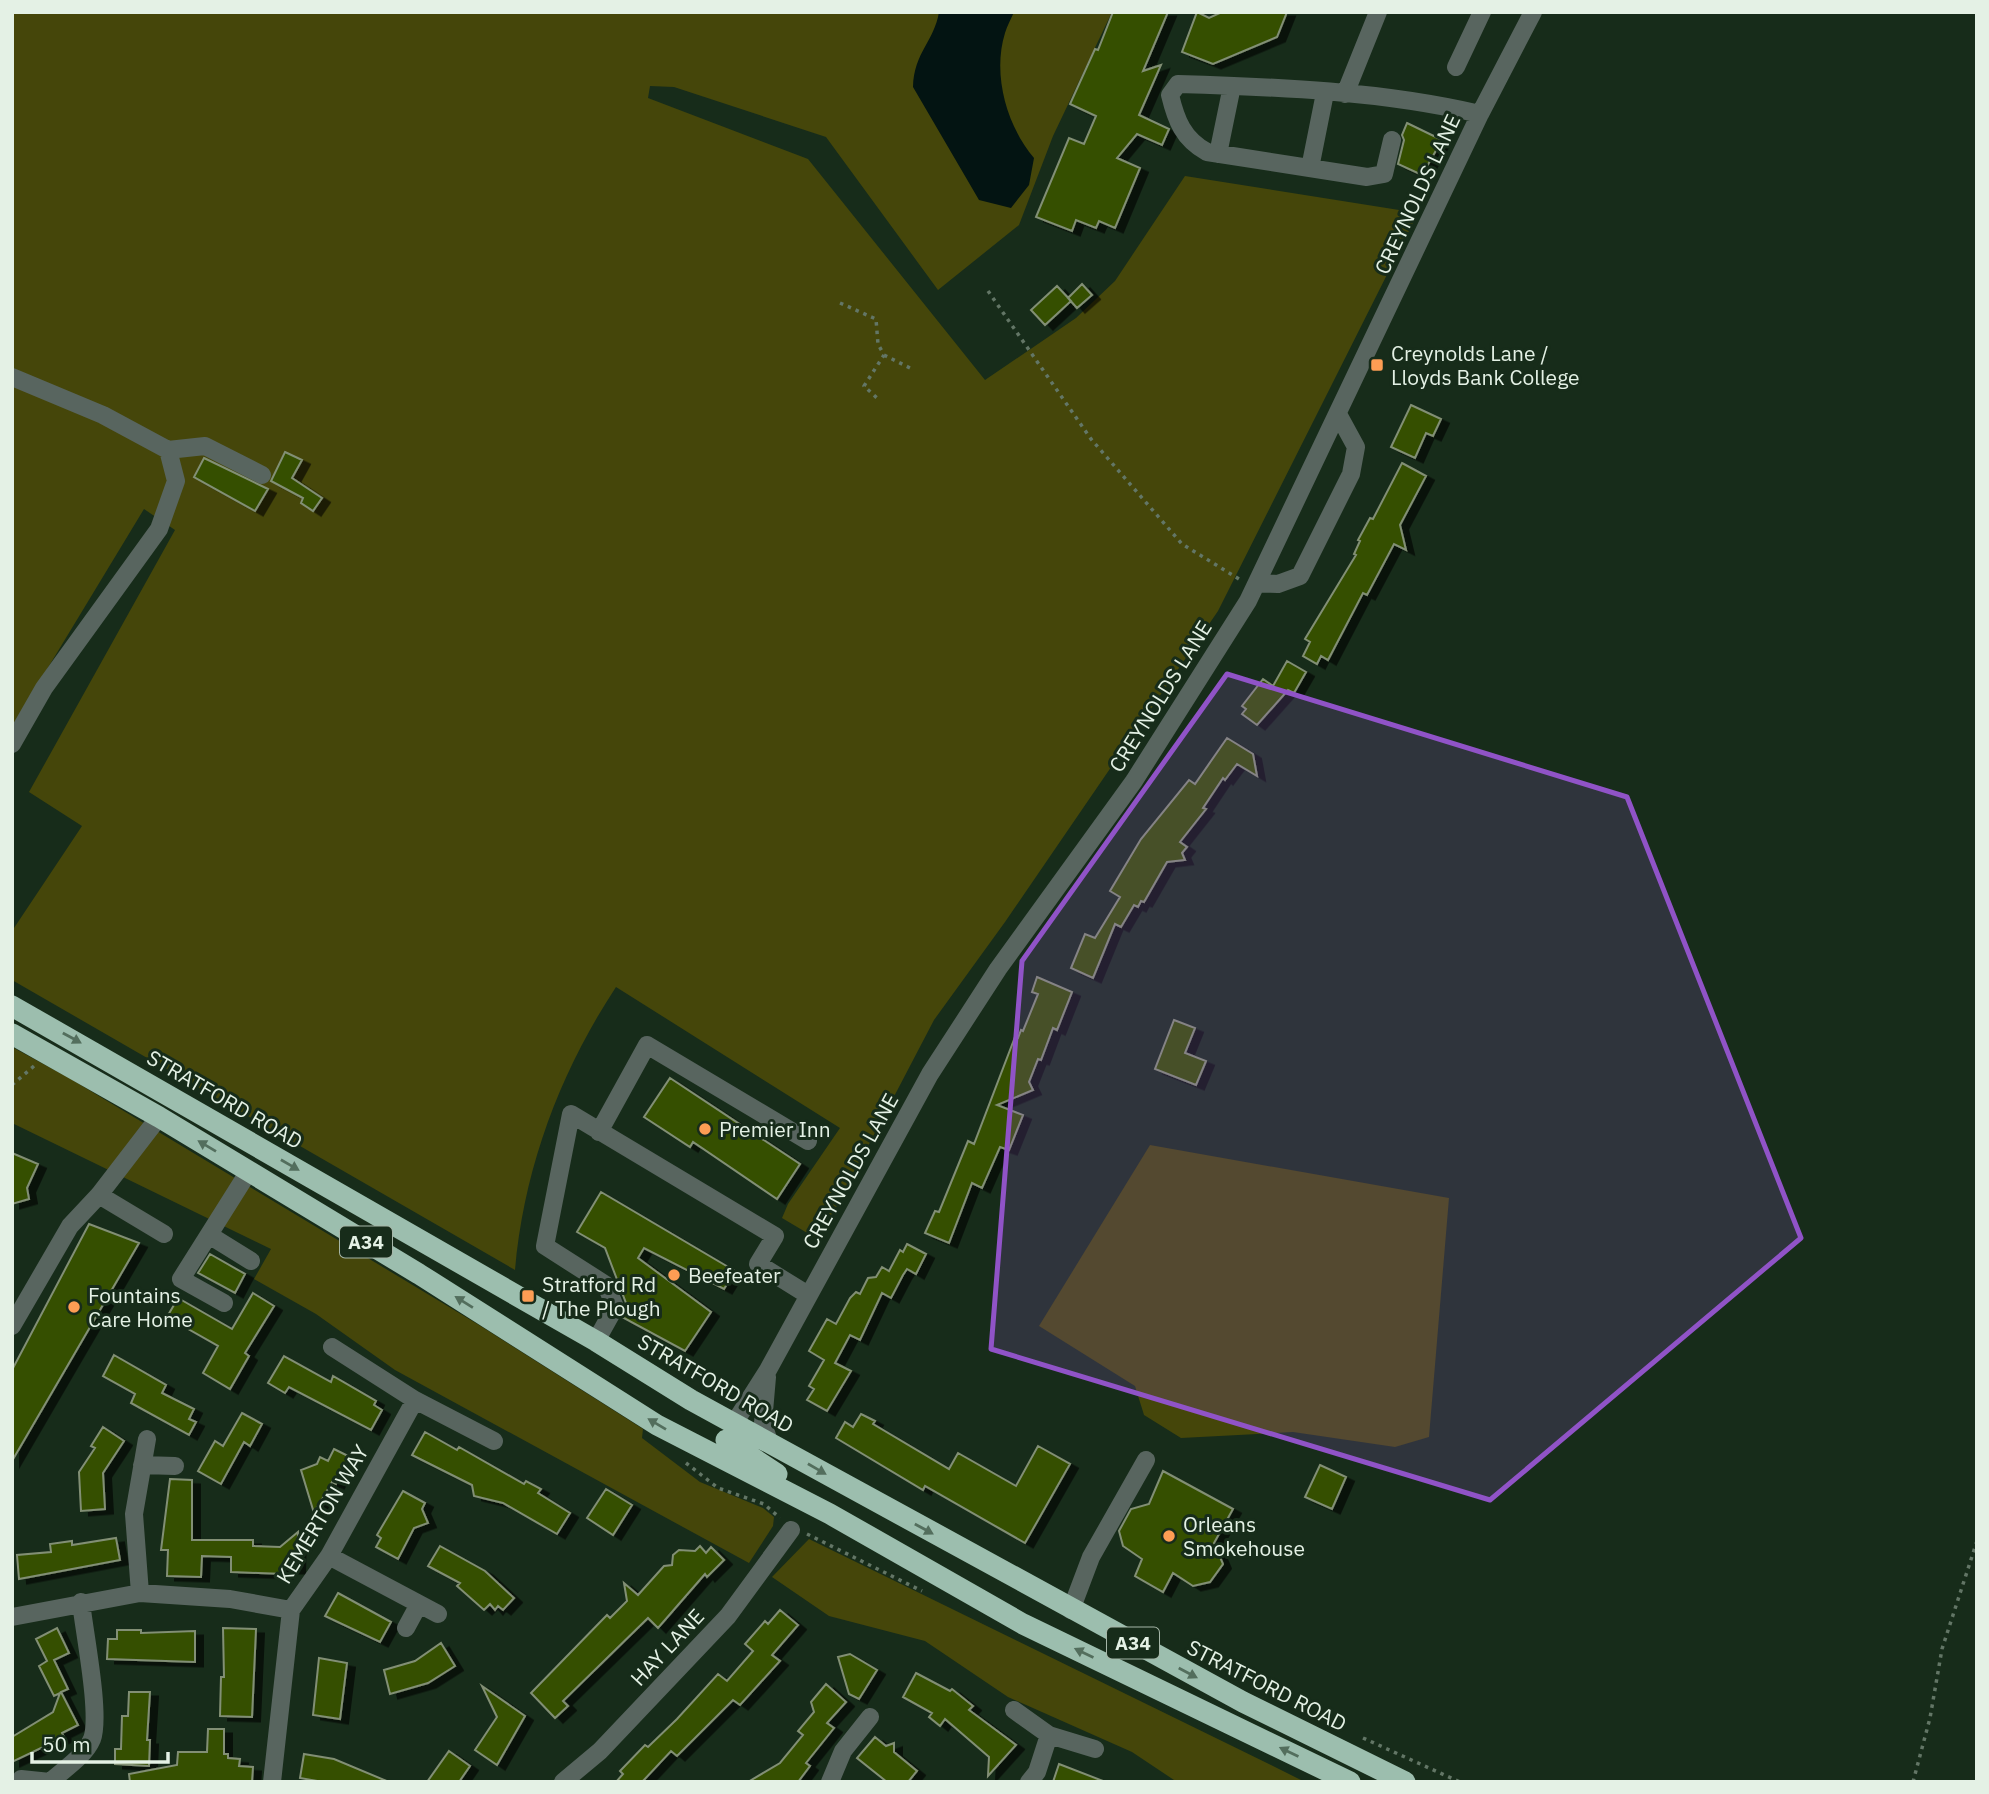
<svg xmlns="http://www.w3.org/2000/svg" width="1989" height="1794" font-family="'IBM Plex Sans',sans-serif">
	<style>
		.green { fill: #45460a }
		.water { fill: #031412 }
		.building { fill: #344f02; stroke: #828f74; stroke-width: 2; filter: url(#shadow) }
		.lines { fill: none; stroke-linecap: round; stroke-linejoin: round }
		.path { stroke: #637666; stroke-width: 3.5; stroke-dasharray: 3.5 5; stroke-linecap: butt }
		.minor { stroke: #58655f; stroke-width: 18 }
		.highway { stroke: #9cbeae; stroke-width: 21 }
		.oneway { fill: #536e5d }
		.marked { fill: #9053c7; fill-opacity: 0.2; stroke: #9053c7; stroke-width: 5; stroke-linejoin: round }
		.poi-dot { fill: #fd9d54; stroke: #172c1a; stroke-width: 2.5 }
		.labels { text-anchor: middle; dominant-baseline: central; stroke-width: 6; stroke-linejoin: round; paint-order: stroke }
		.shield { fill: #172c1a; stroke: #a6b6a8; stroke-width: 2 }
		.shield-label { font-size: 19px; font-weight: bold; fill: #e4f1e5 }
		.street-label { font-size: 21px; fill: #e4f1e5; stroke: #172c1a }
		.poi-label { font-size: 21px; fill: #e4f1e5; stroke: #172c1a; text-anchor: start }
	</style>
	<defs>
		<filter id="shadow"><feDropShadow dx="8" dy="4.5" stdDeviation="0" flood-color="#0009"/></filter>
	</defs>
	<rect width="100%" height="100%" fill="#172c1a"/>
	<!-- green -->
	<path class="green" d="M12,12H1112L1053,136L1019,225L938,290L826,137L674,87L650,86L648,98L808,159L985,380L1076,318L1115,281L1185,176L1418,213L1218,611L1005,922L934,1020L819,1240L782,1218L788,1204L840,1128L616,987C560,1072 524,1168 515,1270L12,980V931L82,826L29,792L175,530L144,509L12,727Z
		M12,1047L69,1078L479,1325L643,1429L642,1438L700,1482L763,1508L774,1517L773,1526L749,1563L395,1370L316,1314L254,1279L271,1249L12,1123Z
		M1150,1145L1449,1198L1429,1437L1395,1447L1293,1432L1181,1438L1144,1415L1135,1386L1039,1326Z
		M809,1539L1275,1767L1305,1782H1177L1132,1752L1008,1697L925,1641L829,1616L772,1577Z"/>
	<!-- water -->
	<path class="water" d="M939,12H1014C1011,19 1007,26 1005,33C992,75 1007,126 1034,158L1029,185L1011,208L979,200L913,87C914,52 934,42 939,12Z"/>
	<!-- building -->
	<path class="building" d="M1113,12H1168L1143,71L1161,65L1139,115L1169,129L1162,145L1137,134L1117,158L1140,168L1115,228L1099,221L1096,228L1076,220L1072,231L1036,217L1069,138L1084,144L1096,116L1070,104L1095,49L1098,50Z
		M1197,12L1209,18L1222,12H1287L1277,37L1213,64L1182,52Z
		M1407,123L1442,140L1422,175L1398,164L1404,140L1402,135Z
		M1082,284L1092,295L1077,308L1068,298Z
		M1057,286L1071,301L1045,325L1031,310Z
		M1411,405L1441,419L1433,436L1426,433L1415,458L1391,447Z
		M285,452L302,460L292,478L322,498L313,511L301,503L303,498L271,481Z
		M204,458L268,489L255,511L194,477Z
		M1402,463L1426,476L1400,525L1406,550L1394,544L1367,595L1363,593L1328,660L1321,656L1317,664L1303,656L1310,642L1305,639L1356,555L1354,554L1360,541L1358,540L1370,518L1373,519Z
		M1287,661L1306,672L1294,693L1288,690L1257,725L1242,714L1246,709L1242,706L1263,679L1273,686Z
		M1227,738L1253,754L1257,776L1237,764L1225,780L1223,778L1203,808L1206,809L1180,842L1187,847L1182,853L1185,860L1167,862L1144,902L1141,901L1138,907L1134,905L1121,927L1115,924L1093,978L1071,968L1085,934L1095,938L1120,897L1110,891L1141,839L1189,780L1195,784Z
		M1037,977L1072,992L1057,1030L1053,1028L1041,1060L1038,1059L1029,1082L1033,1090L997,1105L1023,1115L1009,1150L1000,1147L982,1188L972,1183L949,1243L925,1233L935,1211L939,1212L968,1141L974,1144L1015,1037L1018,1038L1021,1030L1023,1031L1038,994L1032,992Z
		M1174,1020L1195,1028L1185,1053L1206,1061L1196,1085L1155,1069Z
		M670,1078L800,1164L777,1199L693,1142L690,1147L644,1117Z
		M12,1153L38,1164L27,1188L29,1199L12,1204Z
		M601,1192L735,1271L724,1289L644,1248L638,1258L711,1312L685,1351L622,1317L626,1303L605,1248L577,1232Z
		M89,1224L139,1243L12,1461V1370Z
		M907,1244L926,1254L916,1274L907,1269L903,1275L891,1298L882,1293L860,1340L850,1335L835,1363L851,1371L827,1411L807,1400L814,1389L809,1386L824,1360L809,1351L827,1319L836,1324L850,1298L856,1292L860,1294L868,1278L876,1277L882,1267L889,1271L900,1250L903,1252Z
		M210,1254L245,1274L235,1293L198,1273Z
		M253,1293L274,1306L245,1353L249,1356L230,1389L203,1373L218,1346L167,1317L178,1298L232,1329Z
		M114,1355L166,1385L162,1393L194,1409L189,1419L196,1422L189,1435L131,1403L135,1394L103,1376Z
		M284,1356L331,1382L333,1376L376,1401L374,1405L382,1410L371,1430L289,1387L285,1393L268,1383Z
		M242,1413L262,1424L250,1446L244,1442L221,1484L198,1471L215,1441L223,1446Z
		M861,1414L875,1421L873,1424L949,1469L958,1453L1016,1486L1038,1446L1070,1464L1025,1543L925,1486L923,1490L836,1438L845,1422L853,1427Z
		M103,1427L124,1441L103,1473L105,1509L81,1511L79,1472L95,1448L91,1446Z
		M425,1432L457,1450L459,1447L524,1484L526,1481L541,1489L538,1493L570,1513L557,1534L503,1503L474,1496L472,1485L412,1455Z
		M334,1449L350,1457L336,1484L332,1482L314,1513L301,1470L317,1464L320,1457L328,1461Z
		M1320,1465L1346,1477L1332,1509L1305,1497Z
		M1163,1471L1233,1509L1214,1543L1223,1564L1210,1582L1193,1586L1173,1573L1163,1592L1135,1576L1142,1559L1123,1546L1119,1531L1131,1509L1149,1504Z
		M170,1479L192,1480V1540H253V1546L280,1547L298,1532L297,1569H285V1574L231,1572V1557L202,1556L201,1577L167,1576L168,1550H161Z
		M606,1489L632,1505L613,1535L587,1518Z
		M403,1491L425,1503L422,1509L428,1523L414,1528L398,1559L376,1547L381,1538L377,1535Z
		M116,1538L120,1560L19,1579L17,1555L51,1552L50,1544L72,1541V1545Z
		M440,1546L485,1571L514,1598L503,1610L498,1606L495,1610L490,1604L484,1610L457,1586L460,1583L428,1566Z
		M700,1546L706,1553L711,1547L724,1560L707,1577L705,1574L658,1628L648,1618L563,1701L568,1706L555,1718L531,1693L607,1615L610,1618L627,1601L624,1583L638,1595L664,1566L672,1565L673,1555L679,1550L695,1551Z
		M338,1593L391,1622L380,1642L325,1616Z
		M780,1610L798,1625L772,1655L780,1661L740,1705L733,1700L677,1756L671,1751L642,1782H616L623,1774L620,1771L645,1745L648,1747L677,1719L718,1674L727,1681L753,1651L745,1644L765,1621L768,1624Z
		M57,1628L69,1653L54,1660L68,1689L61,1692L78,1725L62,1733L64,1737L12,1762V1737L53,1712L60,1693L54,1696L39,1666L47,1661L36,1639Z
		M223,1628L256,1629L252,1717L220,1716L221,1677H224Z
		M117,1630H141V1633L195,1631V1662L107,1659L108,1639H117Z
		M441,1643L455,1666L428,1683L390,1694L384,1670L415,1661Z
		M850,1654L877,1670L859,1699L849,1694L838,1657Z
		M319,1658L347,1663L340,1719L313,1715Z
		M916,1673L950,1691L952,1689L973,1706L969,1710L1016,1745L988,1776L989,1757L945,1719L940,1726L929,1717L932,1713L903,1697Z
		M826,1684L846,1702L827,1723L834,1728L806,1763L810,1766L798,1782H748L780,1763L803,1735L798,1731L814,1712L811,1702Z
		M482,1686L525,1716L497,1765L475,1750L497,1717Z
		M129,1692H150L147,1740H150L149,1766L115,1764V1749H121L122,1716H128Z
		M208,1729H224V1754H228V1758L240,1759L239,1766L253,1767L252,1782H130L129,1774L177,1765L178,1752H207Z
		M875,1737L886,1746L894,1743V1752L917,1771L908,1782H887L857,1758Z
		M449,1751L470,1766L459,1782H427Z
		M304,1754L334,1759L389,1782H323L300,1778Z
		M1059,1764L1103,1781V1782H1053Z"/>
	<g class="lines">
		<!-- path -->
		<path class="path" d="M988,291L1091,439L1182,544L1239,579
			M840,303L876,319L878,344L884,355L864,386L877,398
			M884,355L910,368
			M12,1085L34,1066
			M718,1393L734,1394
			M686,1463L718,1488L764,1504L780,1518
			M807,1534L922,1591
			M1363,1738L1460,1782
			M1913,1782L1930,1718L1942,1649L1977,1541"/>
		<!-- minor -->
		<path class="minor" d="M1456,67L1482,12
			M1345,94L1378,12
			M1392,140L1384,174L1367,177L1207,152C1183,139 1176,120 1170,95L1178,84C1279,87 1381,91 1480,114
			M1218,154L1232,86
			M1310,168L1325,93
			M12,377L103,415L168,450L176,481L159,529L44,688L12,744
			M168,450L205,446L262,475
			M1257,583L1278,584L1300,576L1351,474L1356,447L1338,414
			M599,1132L647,1045L808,1141
			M99,1195L164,1234
			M209,1235L251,1261
			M224,1303L181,1279L249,1171
			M12,1326L70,1226L99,1195L159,1117
			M596,1341L615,1307L606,1285L545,1246L571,1114L775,1236L758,1264L808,1295
			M332,1347L415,1400
			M767,1377L763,1423L769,1442
			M735,1422L768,1370L930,1074L998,969L1134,781L1248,601L1480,114L1533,12
			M142,1465L175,1466
			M329,1556L438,1614
			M140,1593L134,1514L147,1439
			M1071,1610L1091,1557L1146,1460
			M12,1617L140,1593L230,1599L291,1610
			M406,1628L419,1604
			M1014,1710L1049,1735
			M21,1779L50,1782C63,1770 85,1756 92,1739C101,1715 84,1631 81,1602
			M272,1782L291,1610L329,1556L415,1400L494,1441
			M563,1782L600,1751L728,1616L791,1530
			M830,1782L843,1751L870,1717
			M1029,1782L1037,1772L1049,1735L1095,1749"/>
		<!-- highway -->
		<path class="highway" d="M12,1006L596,1341L691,1400L1243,1702L1405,1782
			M12,1034L159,1117L419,1274L657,1425L830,1514L1023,1624L1350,1782
			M726,1440L777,1474"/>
	</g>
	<!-- one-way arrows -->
	<defs><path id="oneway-solid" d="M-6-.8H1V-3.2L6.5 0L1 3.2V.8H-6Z" transform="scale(1.75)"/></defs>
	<g class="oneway">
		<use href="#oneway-solid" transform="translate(72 1038) rotate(29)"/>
		<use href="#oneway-solid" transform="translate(207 1146) rotate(-149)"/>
		<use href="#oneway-solid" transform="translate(290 1165) rotate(30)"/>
		<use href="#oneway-solid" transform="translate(464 1302) rotate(-148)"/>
		<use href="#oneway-solid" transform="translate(657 1424) rotate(-149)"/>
		<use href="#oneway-solid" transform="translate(817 1469) rotate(30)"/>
		<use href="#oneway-solid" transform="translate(924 1529) rotate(29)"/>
		<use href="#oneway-solid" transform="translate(1084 1653) rotate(-154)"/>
		<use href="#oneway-solid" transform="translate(1188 1673) rotate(28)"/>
		<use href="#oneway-solid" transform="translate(1289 1752) rotate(-154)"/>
	</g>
	<!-- marked area -->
	<path class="marked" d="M1227,674L1627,797L1801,1238L1490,1500L991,1349L1022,961Z"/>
	<!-- markers -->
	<g class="poi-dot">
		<rect x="1370" y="358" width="14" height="14" rx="3.5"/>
		<circle cx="705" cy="1129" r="7"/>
		<circle cx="674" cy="1275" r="7"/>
		<rect x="521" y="1289" width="14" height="14" rx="3.5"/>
		<circle cx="74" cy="1307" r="7"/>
		<circle cx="1169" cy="1536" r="7"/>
	</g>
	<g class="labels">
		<!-- shield labels -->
		<g class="shield">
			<rect x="340" y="1226.5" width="52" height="31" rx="5"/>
			<rect x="1107" y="1627.5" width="52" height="31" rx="5"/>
		</g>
		<g class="shield-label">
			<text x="366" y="1242">A34</text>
			<text x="1133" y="1643">A34</text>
		</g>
		<!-- street labels -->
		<g class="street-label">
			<text transform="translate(1417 194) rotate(-65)">CREYNOLDS LANE</text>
			<text transform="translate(1160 696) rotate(-58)">CREYNOLDS LANE</text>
			<text transform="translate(225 1099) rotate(30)">STRATFORD ROAD</text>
			<text transform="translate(850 1171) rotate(-61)">CREYNOLDS LANE</text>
			<text transform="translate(716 1383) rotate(30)">STRATFORD ROAD</text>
			<text transform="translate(322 1514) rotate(-59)">KEMERTON WAY</text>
			<text transform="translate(667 1647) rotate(-47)">HAY LANE</text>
			<text transform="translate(1267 1685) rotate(27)">STRATFORD ROAD</text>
		</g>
		<!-- poi labels -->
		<g class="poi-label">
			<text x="1391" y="353">Creynolds Lane /<tspan x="1391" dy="24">Lloyds Bank College</tspan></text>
			<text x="719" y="1129">Premier Inn</text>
			<text x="688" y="1275">Beefeater</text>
			<text x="542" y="1284">Stratford Rd<tspan x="542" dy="24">/ The Plough</tspan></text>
			<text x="88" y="1295">Fountains<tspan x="88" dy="24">Care Home</tspan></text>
			<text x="1183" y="1524">Orleans<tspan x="1183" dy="24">Smokehouse</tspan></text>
		</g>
	</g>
	<!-- border -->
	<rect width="1989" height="1794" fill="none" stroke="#e4f1e5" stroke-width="28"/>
	<!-- scale -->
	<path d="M32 1752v10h136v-10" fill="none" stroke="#e4f1e5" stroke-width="3.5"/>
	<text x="42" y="1752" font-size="21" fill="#e4f1e5" stroke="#172c1a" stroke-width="5" paint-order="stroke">50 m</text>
</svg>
